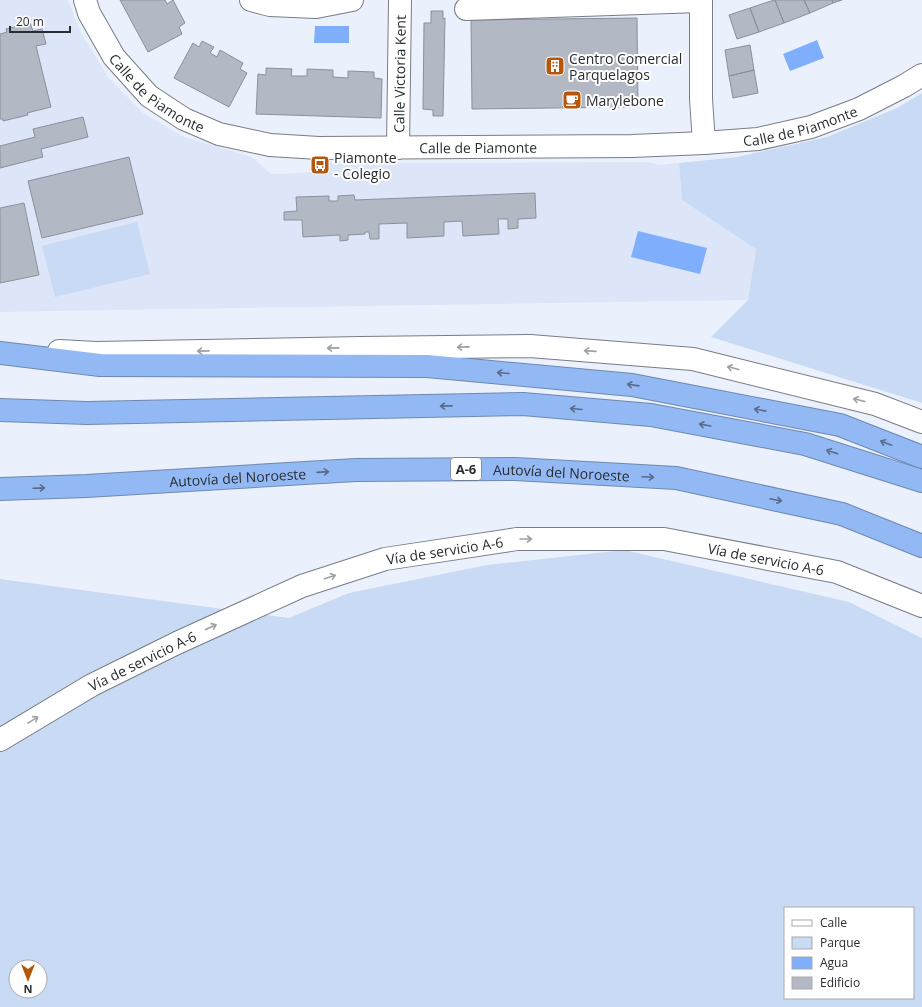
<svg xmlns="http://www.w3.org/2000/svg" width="922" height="1007" font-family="'Open Sans',sans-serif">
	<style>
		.built { fill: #dce6f8 }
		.green { fill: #c9daf5; fill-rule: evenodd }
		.water { fill: #7faffc }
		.building { fill: #b3b9c4; stroke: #8b919b }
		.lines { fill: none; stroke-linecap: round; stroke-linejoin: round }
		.minor-casing { stroke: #777d86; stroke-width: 24 }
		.highway-casing { stroke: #6e88b0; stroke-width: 24 }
		.minor { stroke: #fff; stroke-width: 22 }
		.highway { stroke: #93b9f5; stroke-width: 22 }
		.oneway { stroke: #9fa0a2 }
		.oneway2 { stroke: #596b89 }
		.labels { text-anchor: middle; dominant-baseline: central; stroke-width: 4; stroke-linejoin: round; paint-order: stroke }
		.shield { fill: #fefefe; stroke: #696b6e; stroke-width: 1 }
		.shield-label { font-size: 13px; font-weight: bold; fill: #292c30 }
		.poi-label { font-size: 14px; fill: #292c30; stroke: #fefefe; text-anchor: start }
		.street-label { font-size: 14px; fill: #292c30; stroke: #fefefe }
	</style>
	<rect width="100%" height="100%" fill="#eaf1fc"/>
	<!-- built -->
	<path class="built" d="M0,0H68L80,31L108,77L143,113L184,137L252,157L271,174H287L321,171L330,163L647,162L660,165L679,163L682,200L756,248L748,300L53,311L0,312Z"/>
	<!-- green -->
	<path class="green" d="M922,93V403L711,337L748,300L756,249L682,200L679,163L737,157L827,137L897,108Z
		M137,222L150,274L55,297L42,246Z
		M624,550L849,602L922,638V1007H0V579L289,618L349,593L487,565ZM785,908H913V998H785ZM16,967H40V991H16Z"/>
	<!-- water -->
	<path class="water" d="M315,26H349V43H314Z
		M817,40L824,58L790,71L783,54Z
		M638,231L707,248L700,274L631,257Z"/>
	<!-- building -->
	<path class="building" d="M120,0H165L167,4L173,0L185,23L179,27L182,34L148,52Z
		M774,0H775L784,23L759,32L750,8Z
		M775,0H804L810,13L784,23Z
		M804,0H832L833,3L810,13Z
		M832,0H842L833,3Z
		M750,8L759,32L737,39L729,15Z
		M431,11H443V19L445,18L443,116H433V110L423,109L424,23H431Z
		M637,18L638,107L472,109L471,20Z
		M30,23L33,31L42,29L46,44L36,46L51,107L27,113L28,115L3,121V119H0V34L7,32L6,29Z
		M202,41L214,47L210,53L217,57L220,50L243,63L240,69L247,73L229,107L174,78L193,43L199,47Z
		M750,45L754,70L729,76L725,50Z
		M266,68L292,69L291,76H307V69L333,70V77L348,78V71L374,72V78L382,79L381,118L256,114L258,74L266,75Z
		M754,70L758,93L733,98L729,76Z
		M83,117L88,137L41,149L43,157L0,168V146L35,137L33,129Z
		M129,157L143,214L42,238L28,181Z
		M535,193L536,218L518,219V228L508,229V219H498L499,234L463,236L462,221L444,222V236L407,238V223L379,224V239H370L369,232H365V234L348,235V240L340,241V235L303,237L302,220H284V212L297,211L296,197L329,196V201H338V196L354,195L355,200Z
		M24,203L39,275L0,283V208Z"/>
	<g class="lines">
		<defs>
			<g id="minor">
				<path id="s1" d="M85,0L89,13L114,57L149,96L184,119L219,134L270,145L319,148L632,146L704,143L758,139L811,127L859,109L904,86L922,75"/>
				<path d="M251,0L270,5L316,7L352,0"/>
				<path d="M701,0V99L704,143"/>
				<path d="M466,9L701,1"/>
				<path id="s2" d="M398,148L400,0"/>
				<path d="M59,351L96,353L361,348L530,346L693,359L875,404L922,422"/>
				<path id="s3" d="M0,740L92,685L177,643L302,586L385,559L517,539H664L837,572L922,606"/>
			</g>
			<g id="highway">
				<path d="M0,353L100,365L427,366L632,385L840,425L922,457"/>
				<path d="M0,410L87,413L523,404L651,415L805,444L922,481"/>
				<path id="s4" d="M0,489L86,486L356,470L515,469L676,478L842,514L922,546"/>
			</g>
		</defs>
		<!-- minor casing -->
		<use href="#minor" class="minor-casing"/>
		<!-- highway casing -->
		<use href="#highway" class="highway-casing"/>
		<!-- minor -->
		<use href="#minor" class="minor"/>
		<!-- highway -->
		<use href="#highway" class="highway"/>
	</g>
	<!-- one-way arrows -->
	<defs><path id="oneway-shaft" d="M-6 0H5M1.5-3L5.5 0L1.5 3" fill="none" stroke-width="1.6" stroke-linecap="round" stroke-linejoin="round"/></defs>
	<g class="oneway">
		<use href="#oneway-shaft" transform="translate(463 347) rotate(179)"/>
		<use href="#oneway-shaft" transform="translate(333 348) rotate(179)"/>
		<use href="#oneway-shaft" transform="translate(203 351) rotate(179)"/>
		<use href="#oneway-shaft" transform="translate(590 351) rotate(-176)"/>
		<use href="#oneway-shaft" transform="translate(733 368) rotate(-166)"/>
		<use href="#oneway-shaft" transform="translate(859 400) rotate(-166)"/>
		<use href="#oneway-shaft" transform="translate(526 539)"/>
		<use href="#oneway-shaft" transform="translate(330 577) rotate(-18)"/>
		<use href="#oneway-shaft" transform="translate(211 627) rotate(-24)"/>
		<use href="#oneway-shaft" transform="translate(33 720) rotate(-31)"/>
	</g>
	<g class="oneway2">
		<use href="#oneway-shaft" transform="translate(503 373) rotate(-175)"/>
		<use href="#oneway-shaft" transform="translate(633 385) rotate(-172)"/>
		<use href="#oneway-shaft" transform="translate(446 406) rotate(179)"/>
		<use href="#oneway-shaft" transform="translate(576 409) rotate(-175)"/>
		<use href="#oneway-shaft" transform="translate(760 410) rotate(-169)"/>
		<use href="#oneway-shaft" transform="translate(705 425) rotate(-170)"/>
		<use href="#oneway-shaft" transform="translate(886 443) rotate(-159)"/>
		<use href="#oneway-shaft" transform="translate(832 452) rotate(-162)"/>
		<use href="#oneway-shaft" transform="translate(323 472) rotate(-4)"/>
		<use href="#oneway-shaft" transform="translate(648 477) rotate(3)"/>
		<use href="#oneway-shaft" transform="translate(39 488) rotate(-2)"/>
		<use href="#oneway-shaft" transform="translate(776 500) rotate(12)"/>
	</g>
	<!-- icons -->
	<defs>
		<symbol id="building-square" viewBox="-11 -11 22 22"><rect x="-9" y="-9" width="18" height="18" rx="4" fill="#b5560b" stroke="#fefefe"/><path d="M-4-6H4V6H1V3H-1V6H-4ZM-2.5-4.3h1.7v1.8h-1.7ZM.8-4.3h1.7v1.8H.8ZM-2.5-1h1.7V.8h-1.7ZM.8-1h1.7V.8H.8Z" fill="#fff"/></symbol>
		<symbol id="cafe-square" viewBox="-11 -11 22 22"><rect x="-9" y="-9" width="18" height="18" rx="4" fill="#b5560b" stroke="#fefefe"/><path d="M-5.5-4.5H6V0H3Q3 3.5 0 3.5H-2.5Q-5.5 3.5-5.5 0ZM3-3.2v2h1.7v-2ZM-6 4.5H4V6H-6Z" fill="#fff"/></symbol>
		<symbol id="bus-square" viewBox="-11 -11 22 22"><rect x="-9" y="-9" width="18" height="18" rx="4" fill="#b5560b" stroke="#fefefe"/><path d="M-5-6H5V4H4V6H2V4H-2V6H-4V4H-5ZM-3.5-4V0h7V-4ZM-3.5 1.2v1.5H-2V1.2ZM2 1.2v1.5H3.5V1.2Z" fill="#fff"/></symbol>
	</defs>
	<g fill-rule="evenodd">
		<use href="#building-square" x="544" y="55" width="22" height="22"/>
		<use href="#cafe-square" x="561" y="89" width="22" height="22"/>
		<use href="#bus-square" x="309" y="154" width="22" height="22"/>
	</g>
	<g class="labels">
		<!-- shield labels -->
		<rect class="shield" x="451" y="458" width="30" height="22" rx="3"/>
		<g class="shield-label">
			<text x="466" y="469">A-6</text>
		</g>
		<!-- poi labels -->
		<g class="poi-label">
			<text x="569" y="58">Centro Comercial<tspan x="569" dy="16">Parquelagos</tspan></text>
			<text x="586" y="100">Marylebone</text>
			<text x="334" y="157">Piamonte<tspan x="334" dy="16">- Colegio</tspan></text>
		</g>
		<!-- street labels -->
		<g class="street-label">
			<text stroke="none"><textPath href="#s2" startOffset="74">Calle Victoria Kent</textPath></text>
			<text stroke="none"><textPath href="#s1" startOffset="121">Calle de Piamonte</textPath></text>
			<text stroke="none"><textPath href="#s1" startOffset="781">Calle de Piamonte</textPath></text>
			<text stroke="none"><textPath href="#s1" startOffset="457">Calle de Piamonte</textPath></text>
			<text stroke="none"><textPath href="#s4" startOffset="562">Autovía del Noroeste</textPath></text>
			<text stroke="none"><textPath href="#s4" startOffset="238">Autovía del Noroeste</textPath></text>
			<text stroke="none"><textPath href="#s3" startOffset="487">Vía de servicio A-6</textPath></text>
			<text stroke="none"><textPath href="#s3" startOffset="811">Vía de servicio A-6</textPath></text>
			<text stroke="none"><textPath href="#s3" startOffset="163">Vía de servicio A-6</textPath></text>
		</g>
	</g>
	<!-- legend -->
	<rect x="784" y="907" width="130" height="92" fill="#fefefe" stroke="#a9aaac"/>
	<rect x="792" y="920" width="20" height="6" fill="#ffffff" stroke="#a9aaac"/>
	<text x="820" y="927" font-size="12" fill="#292c30">Calle</text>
	<rect x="792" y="937" width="20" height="12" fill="#c9daf5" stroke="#a9aaac"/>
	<text x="820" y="947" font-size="12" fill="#292c30">Parque</text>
	<rect x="792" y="957" width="20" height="12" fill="#7faffc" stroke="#a9aaac"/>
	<text x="820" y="967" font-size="12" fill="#292c30">Agua</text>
	<rect x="792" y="977" width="20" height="12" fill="#b3b9c4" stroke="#a9aaac"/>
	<text x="820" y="987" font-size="12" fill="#292c30">Edificio</text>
	<!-- north arrow -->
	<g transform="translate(28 979) rotate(180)"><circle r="19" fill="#fefefe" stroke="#a9aaac"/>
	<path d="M0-3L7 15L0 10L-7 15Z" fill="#b5560b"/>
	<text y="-6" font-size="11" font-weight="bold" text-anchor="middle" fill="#292c30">N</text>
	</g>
	<!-- scale -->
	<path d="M10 26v6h60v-6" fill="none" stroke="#292c30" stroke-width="2"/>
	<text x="16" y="26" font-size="12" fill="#292c30" stroke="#fefefe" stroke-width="3" paint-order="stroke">20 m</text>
</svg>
